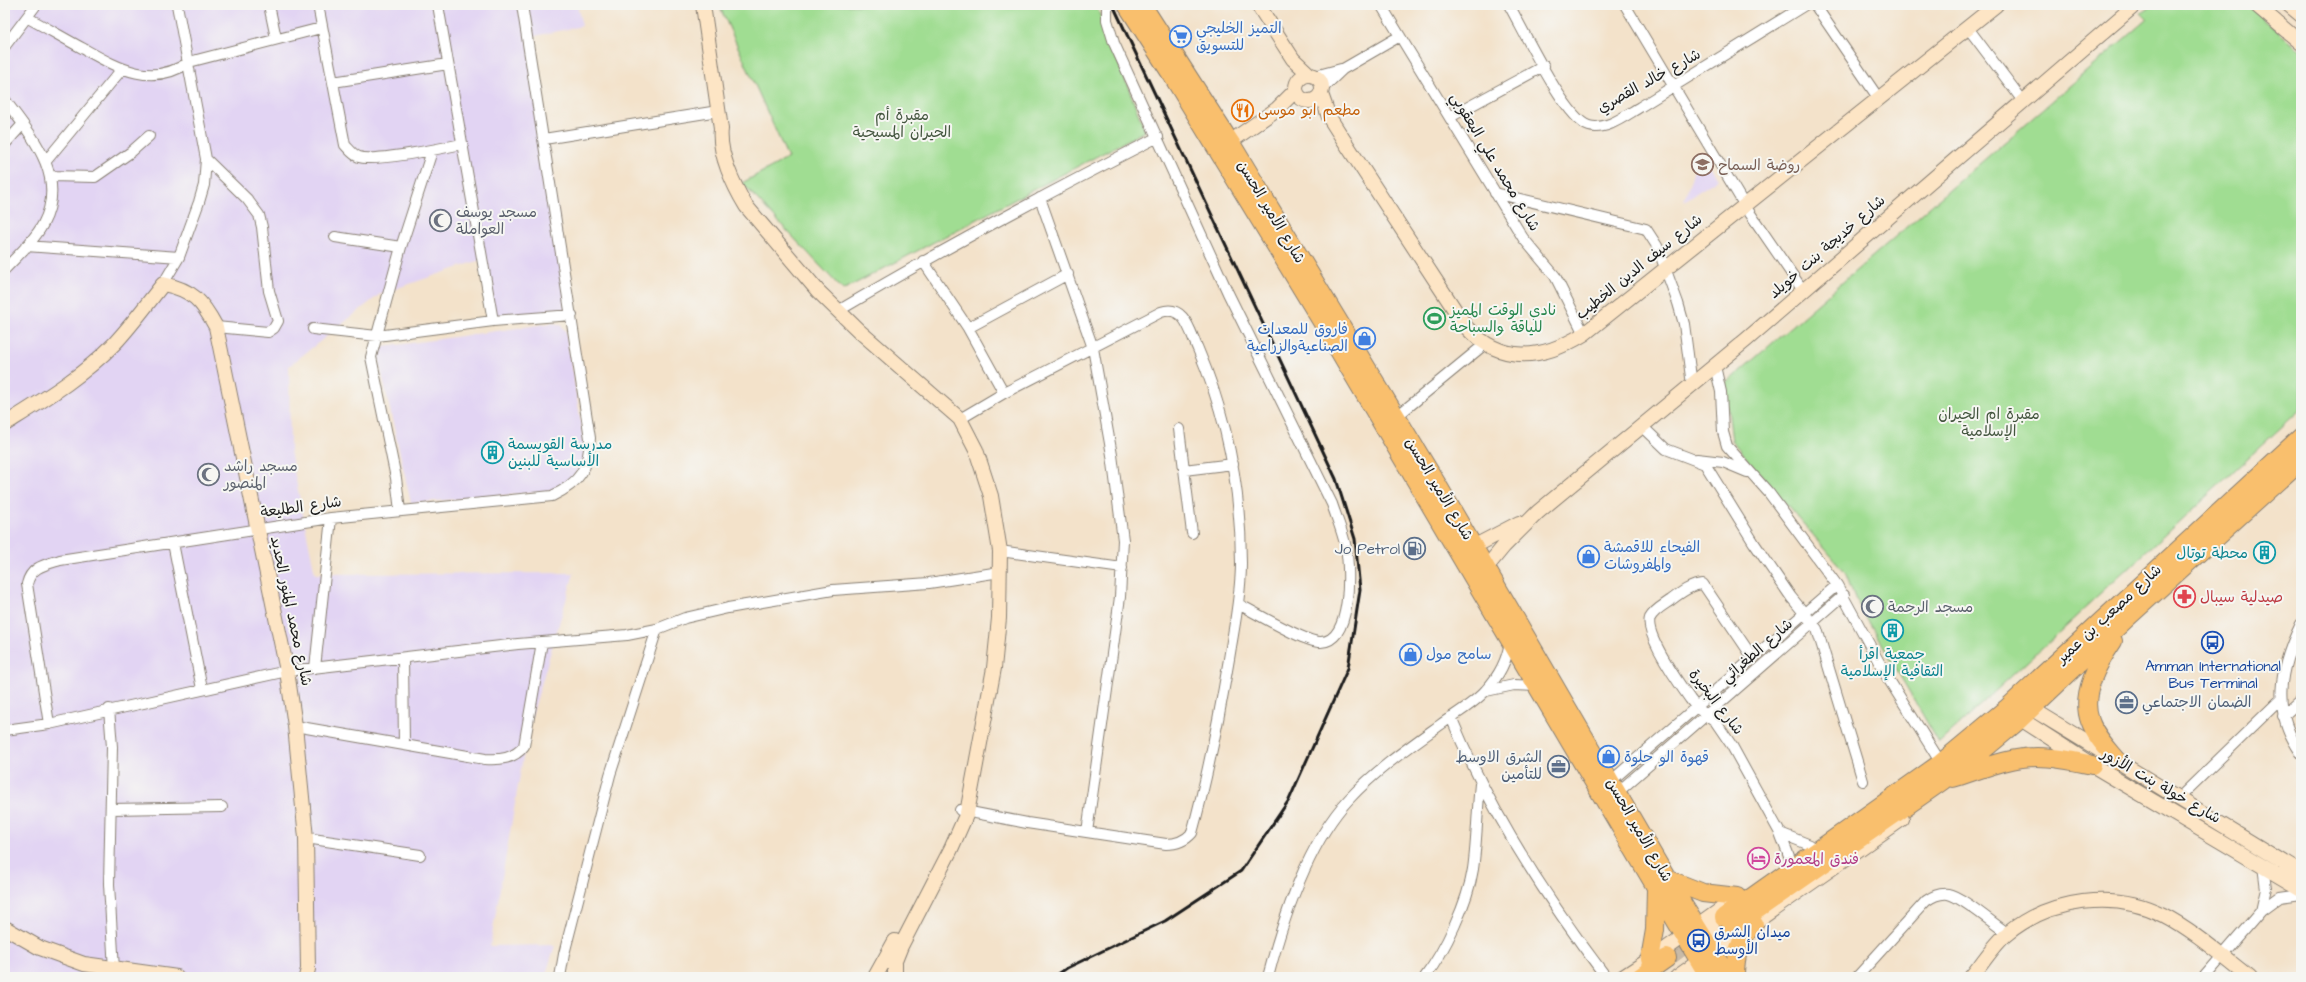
<svg xmlns="http://www.w3.org/2000/svg" width="2306" height="982" font-family="'Architects Daughter','Playpen Sans Arabic',sans-serif">
	<style>
		.built { fill: #e2d4f3 }
		.green { fill: #a0dd92; stroke: #5e7c57 }
		.lines { fill: none; stroke-linecap: round; stroke-linejoin: round }
		.highway-tunnel { stroke: #c8baa7; stroke-width: 18; stroke-dasharray: 18 9; stroke-linecap: butt }
		.street-casing { stroke: #887f73; stroke-width: 12 }
		.secondary-casing { stroke: #887f73; stroke-width: 16 }
		.highway-casing { stroke: #887f73; stroke-width: 20 }
		.street { stroke: #fff; stroke-width: 10 }
		.secondary { stroke: #fde5c5; stroke-width: 14 }
		.highway { stroke: #f9bf6d; stroke-width: 18 }
		.rail { stroke: #1c1c1c; stroke-width: 3 }
		.labels { text-anchor: middle; dominant-baseline: central; stroke-width: 4; stroke-linejoin: round; paint-order: stroke }
		.shop-label { font-size: 15px; fill: #366cbe; stroke: #f6f6f2; text-anchor: start }
		.street-label { font-size: 15px; fill: #1c1c1c; stroke: #f6f6f2 }
		.food-label { font-size: 15px; fill: #c56008; stroke: #f6f6f2; text-anchor: start }
		.park-label { font-size: 15px; fill: #44563f; stroke: #f6f6f2 }
		.education-label { font-size: 15px; fill: #785e54; stroke: #f6f6f2; text-anchor: start }
		.worship-label { font-size: 15px; fill: #5b616d; stroke: #f6f6f2; text-anchor: start }
		.leisure-label { font-size: 15px; fill: #27864d; stroke: #f6f6f2; text-anchor: start }
		.culture-label { font-size: 15px; fill: #0d838f; stroke: #f6f6f2; text-anchor: start }
		.service-label { font-size: 15px; fill: #4e5e75; stroke: #f6f6f2; text-anchor: end }
		.health-label { font-size: 15px; fill: #be3a42; stroke: #f6f6f2; text-anchor: start }
		.transit-label { font-size: 15px; fill: #164399; stroke: #f6f6f2 }
		.hotel-label { font-size: 15px; fill: #b23c85; stroke: #f6f6f2; text-anchor: start }
	</style>
	<rect width="100%" height="100%" fill="#f6f6f2"/>
	<filter id="ink" filterUnits="userSpaceOnUse"><feTurbulence type="fractalNoise" baseFrequency=".025" numOctaves="2"/><feDisplacementMap in="SourceGraphic" scale="8" xChannelSelector="R" yChannelSelector="G"/><feConvolveMatrix kernelMatrix="1 2 1 2 8 2 1 2 1" color-interpolation-filters="sRGB"/></filter>
	<filter id="wash" filterUnits="userSpaceOnUse"><feTurbulence type="fractalNoise" baseFrequency=".012" numOctaves="4" result="noise"/><feDisplacementMap in="SourceGraphic" scale="16" xChannelSelector="R" yChannelSelector="G"/><feGaussianBlur stdDeviation="0.9" result="paint"/><feColorMatrix in="noise" values="0 0 0 0 0 0 0 0 0 0 0 0 0 0 0 0 0 1.4 0 .05"/><feComposite in="paint" operator="in"/></filter>
	<g filter="url(#wash)">
		<rect width="100%" height="100%" fill="#f3e2ca"/>
		<!-- built -->
		<path class="built" d="M5,5H577L582,26L530,37L574,313L496,321L483,259L380,294L289,366L290,451L315,574L574,573L528,729L490,946L555,945L545,977H5Z
			M1700,150L1718,179L1684,201Z
			M553,323L561,325L566,332L586,453L582,466L570,481L553,491L411,503L378,356L380,351L384,347Z"/>
		<!-- green -->
		<path class="green" d="M719,5H1096L1145,131L843,290L742,183L788,158Z
			M2151,5H2247L2301,51V409L1939,743L1855,598L1845,572L1732,441L1725,384L2147,19L2141,13Z"/>
	</g>
	<g filter="url(#ink)">
		<g class="lines">
			<!-- highway-tunnel -->
			<path class="highway-tunnel" d="M1667,958L1701,933"/>
			<defs>
				<path id="street" d="M269,5L276,38
					M318,5L345,145C349,149 353,155 359,157C374,162 443,148 462,144
					M438,5L493,321
					M1107,5V20L1114,43L1228,293L1332,504C1337,519 1343,533 1346,548C1350,570 1352,641 1321,642C1305,643 1255,612 1238,604
					M1381,5L1523,238L1555,276L1584,334
					M1509,5C1523,29 1565,119 1589,126C1606,131 1626,115 1640,107L1805,5
					M1625,5L1745,206L1802,289
					M1815,5L1879,99
					M28,18C47,28 65,39 84,49C118,68 152,88 189,62L321,28
					M1968,28L2023,101
					M5,46L36,5
					M1315,76L1341,69
					M333,82L448,64
					M1322,89L1343,69L1400,36
					M5,100C32,136 68,177 43,224C34,241 18,255 5,269
					M1450,117L1544,66
					M544,139L718,111
					M5,144L23,124
					M206,159L247,199L259,215L262,227L269,291L278,321L274,328L268,332L216,327
					M46,161L122,69
					M50,176L95,177L131,152L149,136
					M1495,193L1646,229L1657,246L1678,303L1684,324L1692,385
					M1040,198L1093,348L1112,455L1123,540L1120,597L1087,832
					M335,237L401,247
					M26,246L179,257
					M923,261L968,328L1004,393
					M163,284L179,257L199,202L204,185L206,159L177,5
					M838,311C943,249 1050,192 1158,137
					M968,328L1068,274
					M313,329L377,336L493,321L572,315
					M1715,366L1721,392L1723,432L1727,446L1769,493L1837,585L1886,675L1941,763
					M1396,417L1485,344
					M960,419L1004,393L1161,312C1185,304 1190,332 1198,349C1227,417 1241,489 1241,563C1241,595 1234,627 1229,659C1219,718 1208,775 1192,833C1185,841 1177,844 1166,844L1027,823L960,810
					M1642,426L1666,449L1705,464L1754,543L1791,597L1817,629L1863,781
					M1179,429L1192,533
					M1697,459L1723,462L1747,472
					M1184,470L1233,464
					M400,511L396,478L371,357L401,247L432,151
					M173,543L202,689
					M1000,551L1122,568
					M2301,624C2279,669 2271,710 2301,753
					M403,658L404,745
					M1753,658L1703,584C1692,584 1680,593 1671,600C1664,605 1654,610 1650,618C1644,634 1680,685 1690,699L1697,708L1715,721L1732,746L1780,833L1790,859
					M315,668L331,518
					M1486,691L1514,685L1537,686
					M109,709L112,747L109,884L114,970
					M2283,716L2301,700
					M1451,717C1489,810 1545,897 1606,977
					M49,724L27,584C31,567 44,565 60,560L331,518L552,496C580,483 589,468 590,438L522,5
					M295,726L485,759C500,760 514,759 524,746L542,642
					M5,730L49,724L287,671L518,644L627,635L657,629L685,618L728,608L833,590L929,583L1000,572
					M1611,781L1837,585
					M1618,792L1844,595
					M2179,798L2280,700
					M112,809L222,807
					M1780,833L1810,845
					M306,838L420,855
					M2261,911L2266,889L2263,866
					M560,977L564,954L610,775L657,629
					M1268,977C1283,919 1307,844 1349,799C1376,770 1408,748 1440,725C1455,714 1474,704 1486,690C1499,676 1507,661 1510,642
					M1425,977C1445,951 1468,902 1473,869C1477,841 1477,812 1480,784
					M1857,977L1926,901C1933,896 1939,893 1948,894C1961,896 1995,925 2007,933
					M2204,977L2261,911L2280,897L2301,894"/>
				<path id="secondary" d="M703,5L721,129C718,153 734,186 746,206L818,291L858,330L960,419L976,450L991,496L1000,551L999,618L994,668L967,813L951,849L901,946L895,961V977
					M1258,5L1293,59L1310,75
					M2256,5L2301,43
					M2289,5L2301,15
					M1296 88a13 13 0 1 1 26 0a13 13 0 1 1-26 0Z
					M1321,94L1329,117L1343,139L1466,327C1502,365 1542,360 1584,334L1996,5
					M1230,142L1277,109L1296,90
					M5,424C43,400 83,376 114,344C132,325 147,304 163,284C193,290 202,301 216,327L287,671L295,726L306,838L308,969L306,977
					M1473,547L1519,523
					M1485,569L1504,546L1538,512L1746,340L2135,5
					M2024,704L2301,873
					M2013,714L2092,765L2301,889
					M1715,915L1711,923C1713,933 1720,938 1730,939
					M5,928L40,948L84,964L177,977
					M875,977L895,941
					M1623,977L1667,948L1730,903
					M1677,977L1902,819
					M1971,977C1983,963 1994,944 2008,933C2050,899 2114,890 2163,915C2194,931 2222,956 2249,977"/>
				<path id="highway" d="M1127,5L1172,75L1321,320L1709,977
					M1142,5L1230,142L1438,486L1667,879L1728,977
					M2113,641C2098,663 2080,694 2090,721C2095,736 2108,749 2118,761
					M1953,778C1979,770 2009,757 2037,757C2056,757 2074,761 2092,765
					M1667,879L1703,893L1737,897
					M1724,917L1941,763L2006,709L2301,437
					M1731,928L1942,781L1983,750L2019,720L2128,617L2301,460
					M1650,959L1655,930L1656,888
					M1640,977L1667,958
					M1735,977C1735,956 1739,939 1754,924"/>
			</defs>
			<!-- street casing -->
			<use href="#street" class="street-casing"/>
			<!-- secondary casing -->
			<use href="#secondary" class="secondary-casing"/>
			<!-- highway casing -->
			<use href="#highway" class="highway-casing"/>
			<!-- street -->
			<use href="#street" class="street"/>
			<!-- secondary -->
			<use href="#secondary" class="secondary"/>
			<!-- highway -->
			<use href="#highway" class="highway"/>
			<!-- rail -->
			<path class="rail" d="M1054,977L1067,968L1165,921L1241,871L1289,800L1348,668L1360,590L1355,539L1336,479L1113,5"/>
		</g>
	</g>
	<!-- icons -->
	<defs>
		<symbol id="supermarket-ring" viewBox="-11 -11 22 22"><circle r="9.5" fill="#f6f6f2" stroke="#3f7fe0" stroke-width="1.5"/><path d="M-6-5.5h2.5l.6 2H6L4.5 2H-2.5L-4.4-4H-6ZM-1.5 3.2a1.3 1.3 0 1 0 .1 0ZM3 3.2a1.3 1.3 0 1 0 .1 0Z" fill="#3f7fe0"/></symbol>
		<symbol id="restaurant-ring" viewBox="-11 -11 22 22"><circle r="9.5" fill="#f6f6f2" stroke="#e8710a" stroke-width="1.5"/><path d="M-5-6h1v4h1v-4h1v4h1v-4h1v5L-1.5 .5V6h-2V.5L-5-1ZM5-6V6H3V1.5H1.5Q1.5-4 5-6Z" fill="#e8710a"/></symbol>
		<symbol id="school-ring" viewBox="-11 -11 22 22"><circle r="9.5" fill="#f6f6f2" stroke="#8d6e63" stroke-width="1.5"/><path d="M0-5L7-2L0 1L-7-2ZM-4 1L0 2.5L4 1V4Q0 6-4 4Z" fill="#8d6e63"/></symbol>
		<symbol id="mosque-ring" viewBox="-11 -11 22 22"><circle r="9.5" fill="#f6f6f2" stroke="#6b7280" stroke-width="1.5"/><path d="M3.5-4.9A6 6 0 1 0 3.5 4.9A5 5 0 1 1 3.5-4.9Z" fill="#6b7280"/></symbol>
		<symbol id="stadium-ring" viewBox="-11 -11 22 22"><circle r="9.5" fill="#f6f6f2" stroke="#2e9e5b" stroke-width="1.5"/><path d="M0-5a6.5 5 0 1 0 0 10a6.5 5 0 1 0 0-10ZM-3.5-1.8h7v3.6h-7Z" fill="#2e9e5b"/></symbol>
		<symbol id="shop-ring" viewBox="-11 -11 22 22"><circle r="9.5" fill="#f6f6f2" stroke="#3f7fe0" stroke-width="1.5"/><path d="M-5-2.5h2.3a2.7 3.5 0 0 1 5.4 0H5L5.5 6h-11ZM-1.5-2.5h3a1.5 2.3 0 0 0-3 0Z" fill="#3f7fe0"/></symbol>
		<symbol id="building-ring" viewBox="-11 -11 22 22"><circle r="9.5" fill="#f6f6f2" stroke="#0f9aa8" stroke-width="1.5"/><path d="M-4-6H4V6H1V3H-1V6H-4ZM-2.5-4.3h1.7v1.8h-1.7ZM.8-4.3h1.7v1.8H.8ZM-2.5-1h1.7V.8h-1.7ZM.8-1h1.7V.8H.8Z" fill="#0f9aa8"/></symbol>
		<symbol id="fuel-ring" viewBox="-11 -11 22 22"><circle r="9.5" fill="#f6f6f2" stroke="#5c6f8a" stroke-width="1.5"/><path d="M-5.5-6h7V0h2V4h1.3V-2.5L3-4.5l.8-.8L6-3V5H2.5V1h-1V6h-7ZM-4.2-4.7v3.2H.2V-4.7Z" fill="#5c6f8a"/></symbol>
		<symbol id="pharmacy-ring" viewBox="-11 -11 22 22"><circle r="9.5" fill="#f6f6f2" stroke="#e0444e" stroke-width="1.5"/><path d="M-2-6h4v4h4v4h-4v4h-4v-4h-4v-4h4Z" fill="#e0444e"/></symbol>
		<symbol id="bus-ring" viewBox="-11 -11 22 22"><circle r="9.5" fill="#f6f6f2" stroke="#1a4fb4" stroke-width="1.5"/><path d="M-5-6H5V4H4V6H2V4H-2V6H-4V4H-5ZM-3.5-4V0h7V-4ZM-3.5 1.2v1.5H-2V1.2ZM2 1.2v1.5H3.5V1.2Z" fill="#1a4fb4"/></symbol>
		<symbol id="office-ring" viewBox="-11 -11 22 22"><circle r="9.5" fill="#f6f6f2" stroke="#5c6f8a" stroke-width="1.5"/><path d="M-6-3h4V-5.5h4V-3h4V5H-6ZM-1-4.5V-3h2v-1.5ZM-6 0V1H6V0Z" fill="#5c6f8a"/></symbol>
		<symbol id="hotel-ring" viewBox="-11 -11 22 22"><circle r="9.5" fill="#f6f6f2" stroke="#d1479c" stroke-width="1.5"/><path d="M-6-4.5h1.5V1H6V5H4.5V3h-9V5H-6ZM-4 0a1.8 1.8 0 1 1 3.6 0ZM.5 0V-2.5h3Q6-2.5 6 0Z" fill="#d1479c"/></symbol>
	</defs>
	<g fill-rule="evenodd">
		<use href="#supermarket-ring" x="1168" y="24" width="25" height="25"/>
		<use href="#restaurant-ring" x="1230" y="98" width="25" height="25"/>
		<use href="#school-ring" x="1690" y="152" width="25" height="25"/>
		<use href="#mosque-ring" x="428" y="208" width="25" height="25"/>
		<use href="#stadium-ring" x="1422" y="306" width="25" height="25"/>
		<use href="#shop-ring" x="1352" y="326" width="25" height="25"/>
		<use href="#building-ring" x="480" y="440" width="25" height="25"/>
		<use href="#mosque-ring" x="196" y="462" width="25" height="25"/>
		<use href="#fuel-ring" x="1402" y="536" width="25" height="25"/>
		<use href="#building-ring" x="2252" y="540" width="25" height="25"/>
		<use href="#shop-ring" x="1576" y="544" width="25" height="25"/>
		<use href="#pharmacy-ring" x="2172" y="584" width="25" height="25"/>
		<use href="#mosque-ring" x="1860" y="594" width="25" height="25"/>
		<use href="#building-ring" x="1880" y="618" width="25" height="25"/>
		<use href="#bus-ring" x="2200" y="630" width="25" height="25"/>
		<use href="#shop-ring" x="1398" y="642" width="25" height="25"/>
		<use href="#office-ring" x="2114" y="690" width="25" height="25"/>
		<use href="#shop-ring" x="1596" y="744" width="25" height="25"/>
		<use href="#office-ring" x="1546" y="754" width="25" height="25"/>
		<use href="#hotel-ring" x="1746" y="846" width="25" height="25"/>
		<use href="#bus-ring" x="1686" y="928" width="25" height="25"/>
	</g>
	<g class="labels">
		<!-- shop labels -->
		<g class="shop-label">
			<text x="1196" y="28">التميز الخليجي<tspan x="1196" dy="17">للتسويق</tspan></text>
			<text x="1348" y="329" text-anchor="end">فاروق للمعدات<tspan x="1348" dy="17">الصناعيةوالزراعية</tspan></text>
			<text x="1604" y="547">الفيحاء للاقمشة<tspan x="1604" dy="17">والمفروشات</tspan></text>
			<text x="1426" y="654">سامح مول</text>
			<text x="1624" y="757">قهوة الو حلوة</text>
		</g>
		<!-- street labels -->
		<g class="street-label">
			<text transform="translate(1649 81) rotate(-29)">شارع خالد القصري</text>
			<text transform="translate(1495 162) rotate(59)">شارع محمد علي اليعقوبي</text>
			<text transform="translate(1271 212) rotate(59)">شارع الأمير الحسن</text>
			<text transform="translate(1827 247) rotate(-41)">شارع خديجة بنت خويلد</text>
			<text transform="translate(1639 267) rotate(-39)">شارع سيف الدين الخطيب</text>
			<text transform="translate(1439 489) rotate(59)">شارع الأمير الحسن</text>
			<text transform="translate(301 507) rotate(-8)">شارع الطليعة</text>
			<text transform="translate(291 611) rotate(78)">شارع محمد المنور الحديد</text>
			<text transform="translate(2109 614) rotate(-43)">شارع مصعب بن عمير</text>
			<text transform="translate(1757 651) rotate(-41)">شارع الطغرائي</text>
			<text transform="translate(1716 702) rotate(52)">شارع البخيرة</text>
			<text transform="translate(2161 786) rotate(30)">شارع خولة بنت الأزور</text>
			<text transform="translate(1639 830) rotate(60)">شارع الأمير الحسن</text>
		</g>
		<!-- food labels -->
		<g class="food-label">
			<text x="1258" y="110">مطعم ابو موسى</text>
		</g>
		<!-- park labels -->
		<g class="park-label">
			<text x="902" y="115">مقبرة أم<tspan x="902" dy="17">الحيران المسيحية</tspan></text>
			<text x="1989" y="414">مقبرة ام الحيران<tspan x="1989" dy="17">الإسلامية</tspan></text>
		</g>
		<!-- education labels -->
		<g class="education-label">
			<text x="1718" y="165">روضة السماح</text>
		</g>
		<!-- worship labels -->
		<g class="worship-label">
			<text x="456" y="212">مسجد يوسف<tspan x="456" dy="17">العواملة</tspan></text>
			<text x="224" y="466">مسجد راشد<tspan x="224" dy="17">المنصور</tspan></text>
			<text x="1888" y="607">مسجد الرحمة</text>
		</g>
		<!-- leisure labels -->
		<g class="leisure-label">
			<text x="1450" y="310">نادي الوقت المميز<tspan x="1450" dy="17">للياقة والسباحة</tspan></text>
		</g>
		<!-- culture labels -->
		<g class="culture-label">
			<text x="508" y="444">مدرسة القويسمة<tspan x="508" dy="17">الأساسية للبنين</tspan></text>
			<text x="2248" y="553" text-anchor="end">محطة توتال</text>
			<text x="1892" y="654" text-anchor="middle">جمعية اقرأ<tspan x="1892" dy="17">الثقافية الإسلامية</tspan></text>
		</g>
		<!-- service labels -->
		<g class="service-label">
			<text x="1400" y="549">Jo Petrol</text>
			<text x="2142" y="702" text-anchor="start">الضمان الاجتماعي</text>
			<text x="1542" y="757">الشرق الاوسط<tspan x="1542" dy="17">للتأمين</tspan></text>
		</g>
		<!-- health labels -->
		<g class="health-label">
			<text x="2200" y="597">صيدلية سيبال</text>
		</g>
		<!-- transit labels -->
		<g class="transit-label">
			<text x="2213" y="666">Amman International<tspan x="2213" dy="17">Bus Terminal</tspan></text>
			<text x="1714" y="932" text-anchor="start">ميدان الشرق<tspan x="1714" dy="17">الأوسط</tspan></text>
		</g>
		<!-- hotel labels -->
		<g class="hotel-label">
			<text x="1774" y="859">فندق المعمورة</text>
		</g>
	</g>
	<!-- margin -->
	<rect width="2306" height="982" fill="none" stroke="#f6f6f2" stroke-width="20"/>
</svg>
